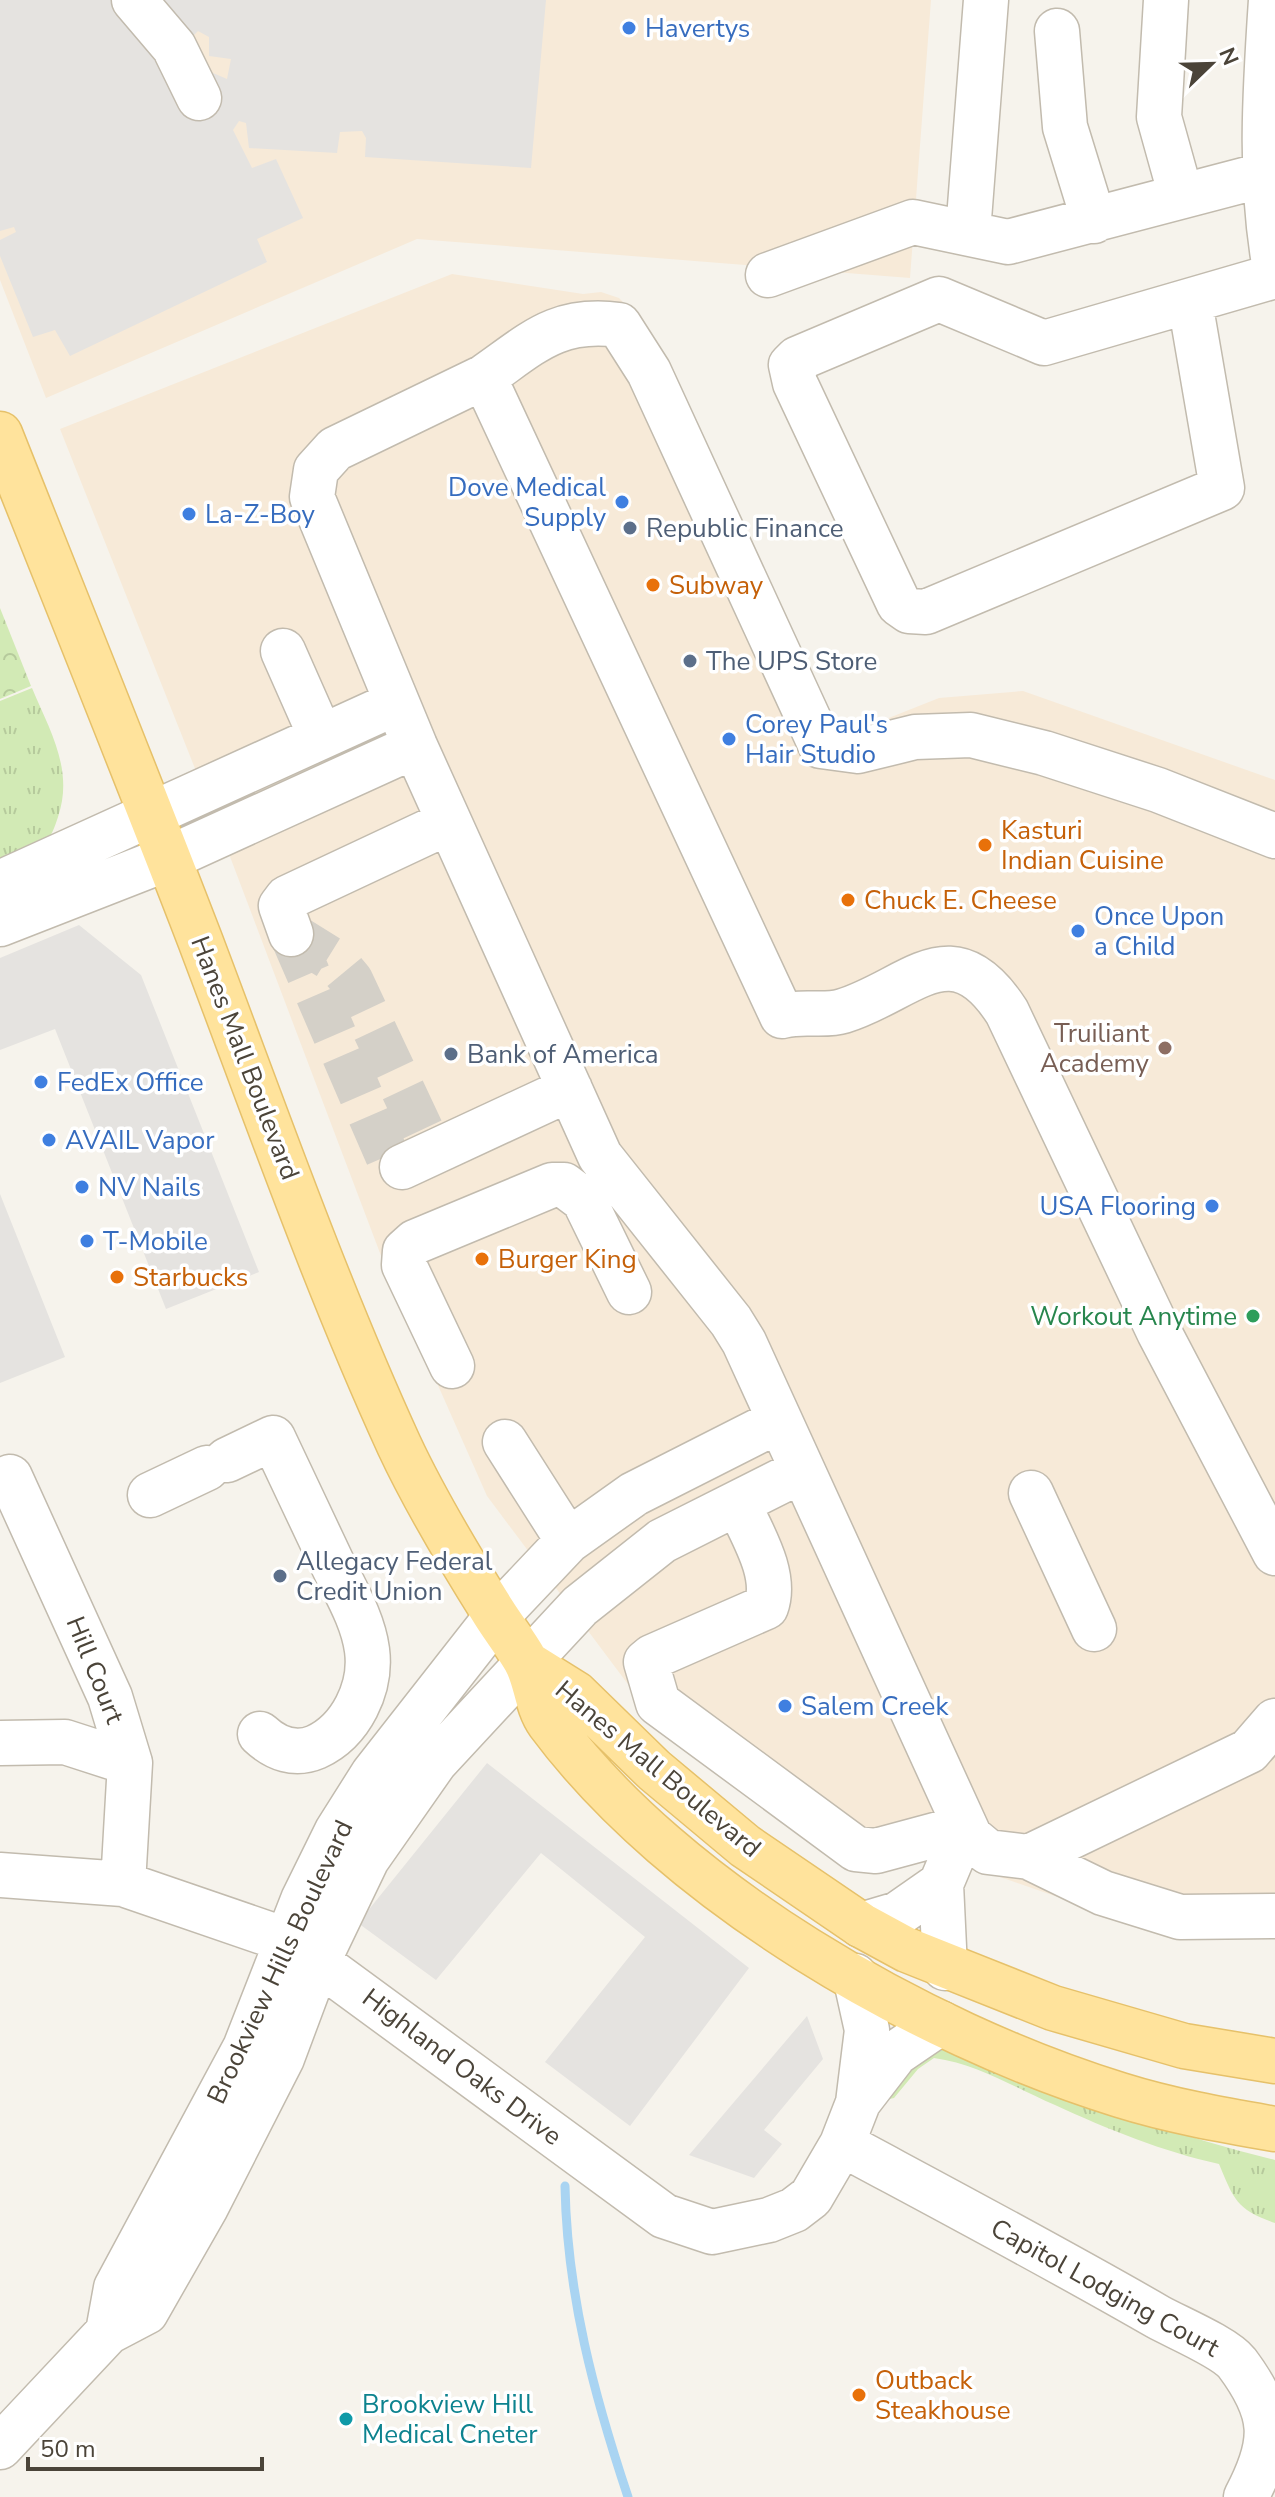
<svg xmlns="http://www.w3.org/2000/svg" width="1275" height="2497" font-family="'Nunito Sans',sans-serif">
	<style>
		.commercial { fill: #f7ead8 }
		.grass { fill: url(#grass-tufts) }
		.forest { fill: url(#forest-crowns) }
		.parking { fill: #e5e3e0; fill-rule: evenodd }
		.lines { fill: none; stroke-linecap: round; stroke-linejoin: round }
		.stream { stroke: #a9d4f2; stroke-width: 9 }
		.minor-tunnel { stroke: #d4d0c8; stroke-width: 44; stroke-dasharray: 44 22; stroke-linecap: butt }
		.minor-casing { stroke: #c2bbae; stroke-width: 47 }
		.major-casing { stroke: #e6c16a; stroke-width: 47 }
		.minor { stroke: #fff; stroke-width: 44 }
		.major { stroke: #ffe39c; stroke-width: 44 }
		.shop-dot { fill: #3f7fe0; stroke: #fff; stroke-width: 3 }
		.service-dot { fill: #5c6f8a; stroke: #fff; stroke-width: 3 }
		.food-dot { fill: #e8710a; stroke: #fff; stroke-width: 3 }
		.education-dot { fill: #8d6e63; stroke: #fff; stroke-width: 3 }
		.leisure-dot { fill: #2e9e5b; stroke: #fff; stroke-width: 3 }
		.culture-dot { fill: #0f9aa8; stroke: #fff; stroke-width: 3 }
		.labels { text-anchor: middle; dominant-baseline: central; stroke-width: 7; stroke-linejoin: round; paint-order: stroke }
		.shop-label { font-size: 26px; fill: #366cbe; stroke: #fff; text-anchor: start }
		.service-label { font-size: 26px; fill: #4e5e75; stroke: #fff; text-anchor: start }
		.food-label { font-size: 26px; fill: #c56008; stroke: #fff; text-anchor: start }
		.education-label { font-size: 26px; fill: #785e54; stroke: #fff; text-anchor: end }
		.street-label { font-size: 26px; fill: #4b4439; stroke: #fff }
		.leisure-label { font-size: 26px; fill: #27864d; stroke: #fff; text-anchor: end }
		.culture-label { font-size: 26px; fill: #0d838f; stroke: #fff; text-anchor: start }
	</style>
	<defs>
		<pattern id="grass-tufts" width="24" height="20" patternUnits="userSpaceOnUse" patternTransform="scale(2)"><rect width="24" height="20" fill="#d2eab5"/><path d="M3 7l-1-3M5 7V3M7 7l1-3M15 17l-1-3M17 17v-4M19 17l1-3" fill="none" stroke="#b6ca9c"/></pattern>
		<pattern id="forest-crowns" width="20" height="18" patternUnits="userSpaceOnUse" patternTransform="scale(2)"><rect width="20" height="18" fill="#d2eab5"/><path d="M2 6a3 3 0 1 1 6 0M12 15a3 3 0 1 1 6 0" fill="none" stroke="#b6ca9c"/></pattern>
	</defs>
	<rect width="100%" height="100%" fill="#f6f3ec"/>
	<!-- commercial -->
	<path class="commercial" d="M0,0H931L910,278L417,239L46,398L0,280Z
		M452,274L583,294L601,292L619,298L640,320L824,719L841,729H861L939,698L1023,691L1275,780V1935L1170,1936L1006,1879L919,1854L847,1862L651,1715L487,1496L383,1261L229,854L60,429Z"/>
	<!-- grass -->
	<path class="grass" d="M32,688C50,731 74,770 58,817C55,826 51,838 44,844C32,854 14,860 0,868V701Z
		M946,2045C1054,2090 1161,2132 1275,2160V2223C1237,2210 1234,2200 1219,2164C1164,2152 1107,2129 1055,2105C1015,2088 978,2064 934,2058L918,2069L894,2098L885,2100L900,2065Z"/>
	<!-- forest -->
	<path class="forest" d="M0,608L31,686L0,699Z"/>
	<!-- parking -->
	<path class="parking" d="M0,0H546L531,168L365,157L366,138L362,131L340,132L337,153L249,148L246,123L239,121L233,130L252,168L276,159L303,218L257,239L267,262L70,356L55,330L33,337L0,256V240L16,232L14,227L0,231ZM198,31L209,37V56L231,59L227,79L206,70L192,37Z
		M79,925L141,975L259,1272L166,1309L55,1029L0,1050V958Z
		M0,1194L65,1357L0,1383Z
		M487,1763L749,1968L630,2126L545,2062L645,1937L541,1853L436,1980L358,1923Z
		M807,2016L823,2059L764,2130L782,2144L754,2178L689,2155Z"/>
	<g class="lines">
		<!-- stream -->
		<path class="stream" d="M565,2186C567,2295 594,2395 628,2497"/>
		<!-- minor-tunnel -->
		<path class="minor-tunnel" d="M291,934L336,962L351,980L433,1154
			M291,934L389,1160L402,1167"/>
		<defs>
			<path id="minor" d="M134,0L174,47L199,98
				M1166,0L1159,117L1181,196
				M1271,0C1265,89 1259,180 1275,269
				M1057,31L1065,127L1094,221
				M968,232L986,0
				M768,275L913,222L1008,242L1267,174
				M1190,302L1222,488L926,612L909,611L899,604L795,383L791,365L797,359L939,299L1044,343L1275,276
				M484,377C533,343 556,317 619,325L649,372L821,746L858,751L915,737L971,735L1044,753L1158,790L1275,836
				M283,651L321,737
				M0,883L396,703
				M0,924L169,858L415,746
				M291,934L281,906L287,898L449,822
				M402,1167L570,1089
				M452,1366L404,1265L405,1251L415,1242L552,1185H564L584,1200L629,1292
				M505,1442L568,1541
				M227,1460L273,1438C293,1480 313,1523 333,1565C346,1592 363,1620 367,1650C372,1688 351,1731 316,1747C295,1756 276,1749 260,1734
				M0,1482L10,1477L110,1697L130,1763L123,1884
				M1031,1493L1094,1629
				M150,1495L207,1468
				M738,1503C751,1533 778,1574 766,1607L652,1657L646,1662L658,1703L856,1849L876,1851L965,1827
				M1275,1553L1159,1332L1007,1012C952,927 911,990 843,1011C824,1017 803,1010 782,1016L484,377L335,449L316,470L312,497L415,746L600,1156L731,1321L744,1342L970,1837L988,1852L1029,1857L1249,1751L1275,1721
				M0,1743L65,1742L130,1763
				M1029,1857L1103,1893L1180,1917L1275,1916
				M0,1875L123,1884L289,1941L664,2216L712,2232L769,2220L794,2210L811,2197L842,2144L858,2103L867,2030L855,1976
				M861,1925L898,1914L941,1884
				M945,1968L941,1884L965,1827
				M859,2101L896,2053L940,2023
				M842,2144C948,2201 1054,2257 1158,2317C1178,2328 1224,2347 1237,2363C1275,2414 1275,2442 1246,2497
				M108,2332L116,2288L245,2048L303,1900L337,1831L373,1774L496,1617L568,1541L634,1494L778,1421
				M0,2447L108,2332L146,2312L206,2207L282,2058L319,1959L367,1859L435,1762L580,1606L662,1541L801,1471"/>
			<path id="major" d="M0,434C67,603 135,771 200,940C264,1109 324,1281 399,1445C426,1503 460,1559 494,1613C504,1629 516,1644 525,1660C536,1679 536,1705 549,1723C675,1893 920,2033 1120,2095C1171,2111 1223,2120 1275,2129
				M528,1664L576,1694L654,1770L745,1846L861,1925L907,1950L1053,2008L1184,2046L1275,2061"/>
		</defs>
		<!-- minor casing -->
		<use href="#minor" class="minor-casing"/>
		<!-- major casing -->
		<use href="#major" class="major-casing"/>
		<!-- minor -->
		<use href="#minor" class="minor"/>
		<!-- major -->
		<use href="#major" class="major"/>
	</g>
	<!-- markers -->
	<g class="shop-dot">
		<circle cx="629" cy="28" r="8"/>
		<circle cx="622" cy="502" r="8"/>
		<circle cx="189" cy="514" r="8"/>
		<circle cx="729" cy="739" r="8"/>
		<circle cx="1078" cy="931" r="8"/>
		<circle cx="41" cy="1082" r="8"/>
		<circle cx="49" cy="1140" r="8"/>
		<circle cx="82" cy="1187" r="8"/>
		<circle cx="1212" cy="1206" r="8"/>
		<circle cx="87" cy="1241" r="8"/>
		<circle cx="785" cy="1706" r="8"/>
	</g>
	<g class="service-dot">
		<circle cx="630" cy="528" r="8"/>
		<circle cx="690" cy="661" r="8"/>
		<circle cx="451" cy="1054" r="8"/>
		<circle cx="280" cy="1576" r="8"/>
	</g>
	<g class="food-dot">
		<circle cx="653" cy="585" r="8"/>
		<circle cx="985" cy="845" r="8"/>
		<circle cx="848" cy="900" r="8"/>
		<circle cx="482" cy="1259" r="8"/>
		<circle cx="117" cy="1277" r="8"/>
		<circle cx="859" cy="2395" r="8"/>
	</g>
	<circle class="education-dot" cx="1165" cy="1048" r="8"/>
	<circle class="leisure-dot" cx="1253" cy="1316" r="8"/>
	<circle class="culture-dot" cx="346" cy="2419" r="8"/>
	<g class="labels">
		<!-- shop labels -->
		<g class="shop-label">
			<text x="645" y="28">Havertys</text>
			<text x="606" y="487" text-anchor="end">Dove Medical<tspan x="606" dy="30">Supply</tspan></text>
			<text x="205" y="514">La-Z-Boy</text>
			<text x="745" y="724">Corey Paul's<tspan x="745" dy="30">Hair Studio</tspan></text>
			<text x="1094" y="916">Once Upon<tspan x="1094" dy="30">a Child</tspan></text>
			<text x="57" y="1082">FedEx Office</text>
			<text x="65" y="1140">AVAIL Vapor</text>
			<text x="98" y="1187">NV Nails</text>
			<text x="1196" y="1206" text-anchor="end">USA Flooring</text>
			<text x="103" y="1241">T-Mobile</text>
			<text x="801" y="1706">Salem Creek</text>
		</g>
		<!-- service labels -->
		<g class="service-label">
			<text x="646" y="528">Republic Finance</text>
			<text x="706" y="661">The UPS Store</text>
			<text x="467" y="1054">Bank of America</text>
			<text x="296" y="1561">Allegacy Federal<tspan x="296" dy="30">Credit Union</tspan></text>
		</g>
		<!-- food labels -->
		<g class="food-label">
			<text x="669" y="585">Subway</text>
			<text x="1001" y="830">Kasturi<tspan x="1001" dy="30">Indian Cuisine</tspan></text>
			<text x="864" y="900">Chuck E. Cheese</text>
			<text x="498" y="1259">Burger King</text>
			<text x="133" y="1277">Starbucks</text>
			<text x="875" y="2380">Outback<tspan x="875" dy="30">Steakhouse</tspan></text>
		</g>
		<!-- education labels -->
		<g class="education-label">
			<text x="1149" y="1033">Truiliant<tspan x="1149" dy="30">Academy</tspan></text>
		</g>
		<!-- street labels -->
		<g class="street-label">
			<text transform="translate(245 1058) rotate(69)">Hanes Mall Boulevard</text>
			<text transform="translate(95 1670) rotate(68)">Hill Court</text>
			<text transform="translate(658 1769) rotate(40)">Hanes Mall Boulevard</text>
			<text transform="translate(280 1962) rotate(-65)">Brookview Hills Boulevard</text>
			<text transform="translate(462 2067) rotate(37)">Highland Oaks Drive</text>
			<text transform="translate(1105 2288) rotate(29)">Capitol Lodging Court</text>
		</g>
		<!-- leisure labels -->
		<g class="leisure-label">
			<text x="1237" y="1316">Workout Anytime</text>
		</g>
		<!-- culture labels -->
		<g class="culture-label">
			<text x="362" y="2404">Brookview Hill<tspan x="362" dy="30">Medical Cneter</tspan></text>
		</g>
	</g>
	<!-- north arrow -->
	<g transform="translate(1211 64) rotate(67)" stroke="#ffffff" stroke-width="6" paint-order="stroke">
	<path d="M0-6L14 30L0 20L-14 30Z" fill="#4b4439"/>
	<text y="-12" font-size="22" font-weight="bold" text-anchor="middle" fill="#4b4439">N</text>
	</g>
	<!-- scale -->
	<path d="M28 2457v12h234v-12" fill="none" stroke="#4b4439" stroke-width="4"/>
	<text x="40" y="2457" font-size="24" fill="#4b4439" stroke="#ffffff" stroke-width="6" paint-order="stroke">50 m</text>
</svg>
